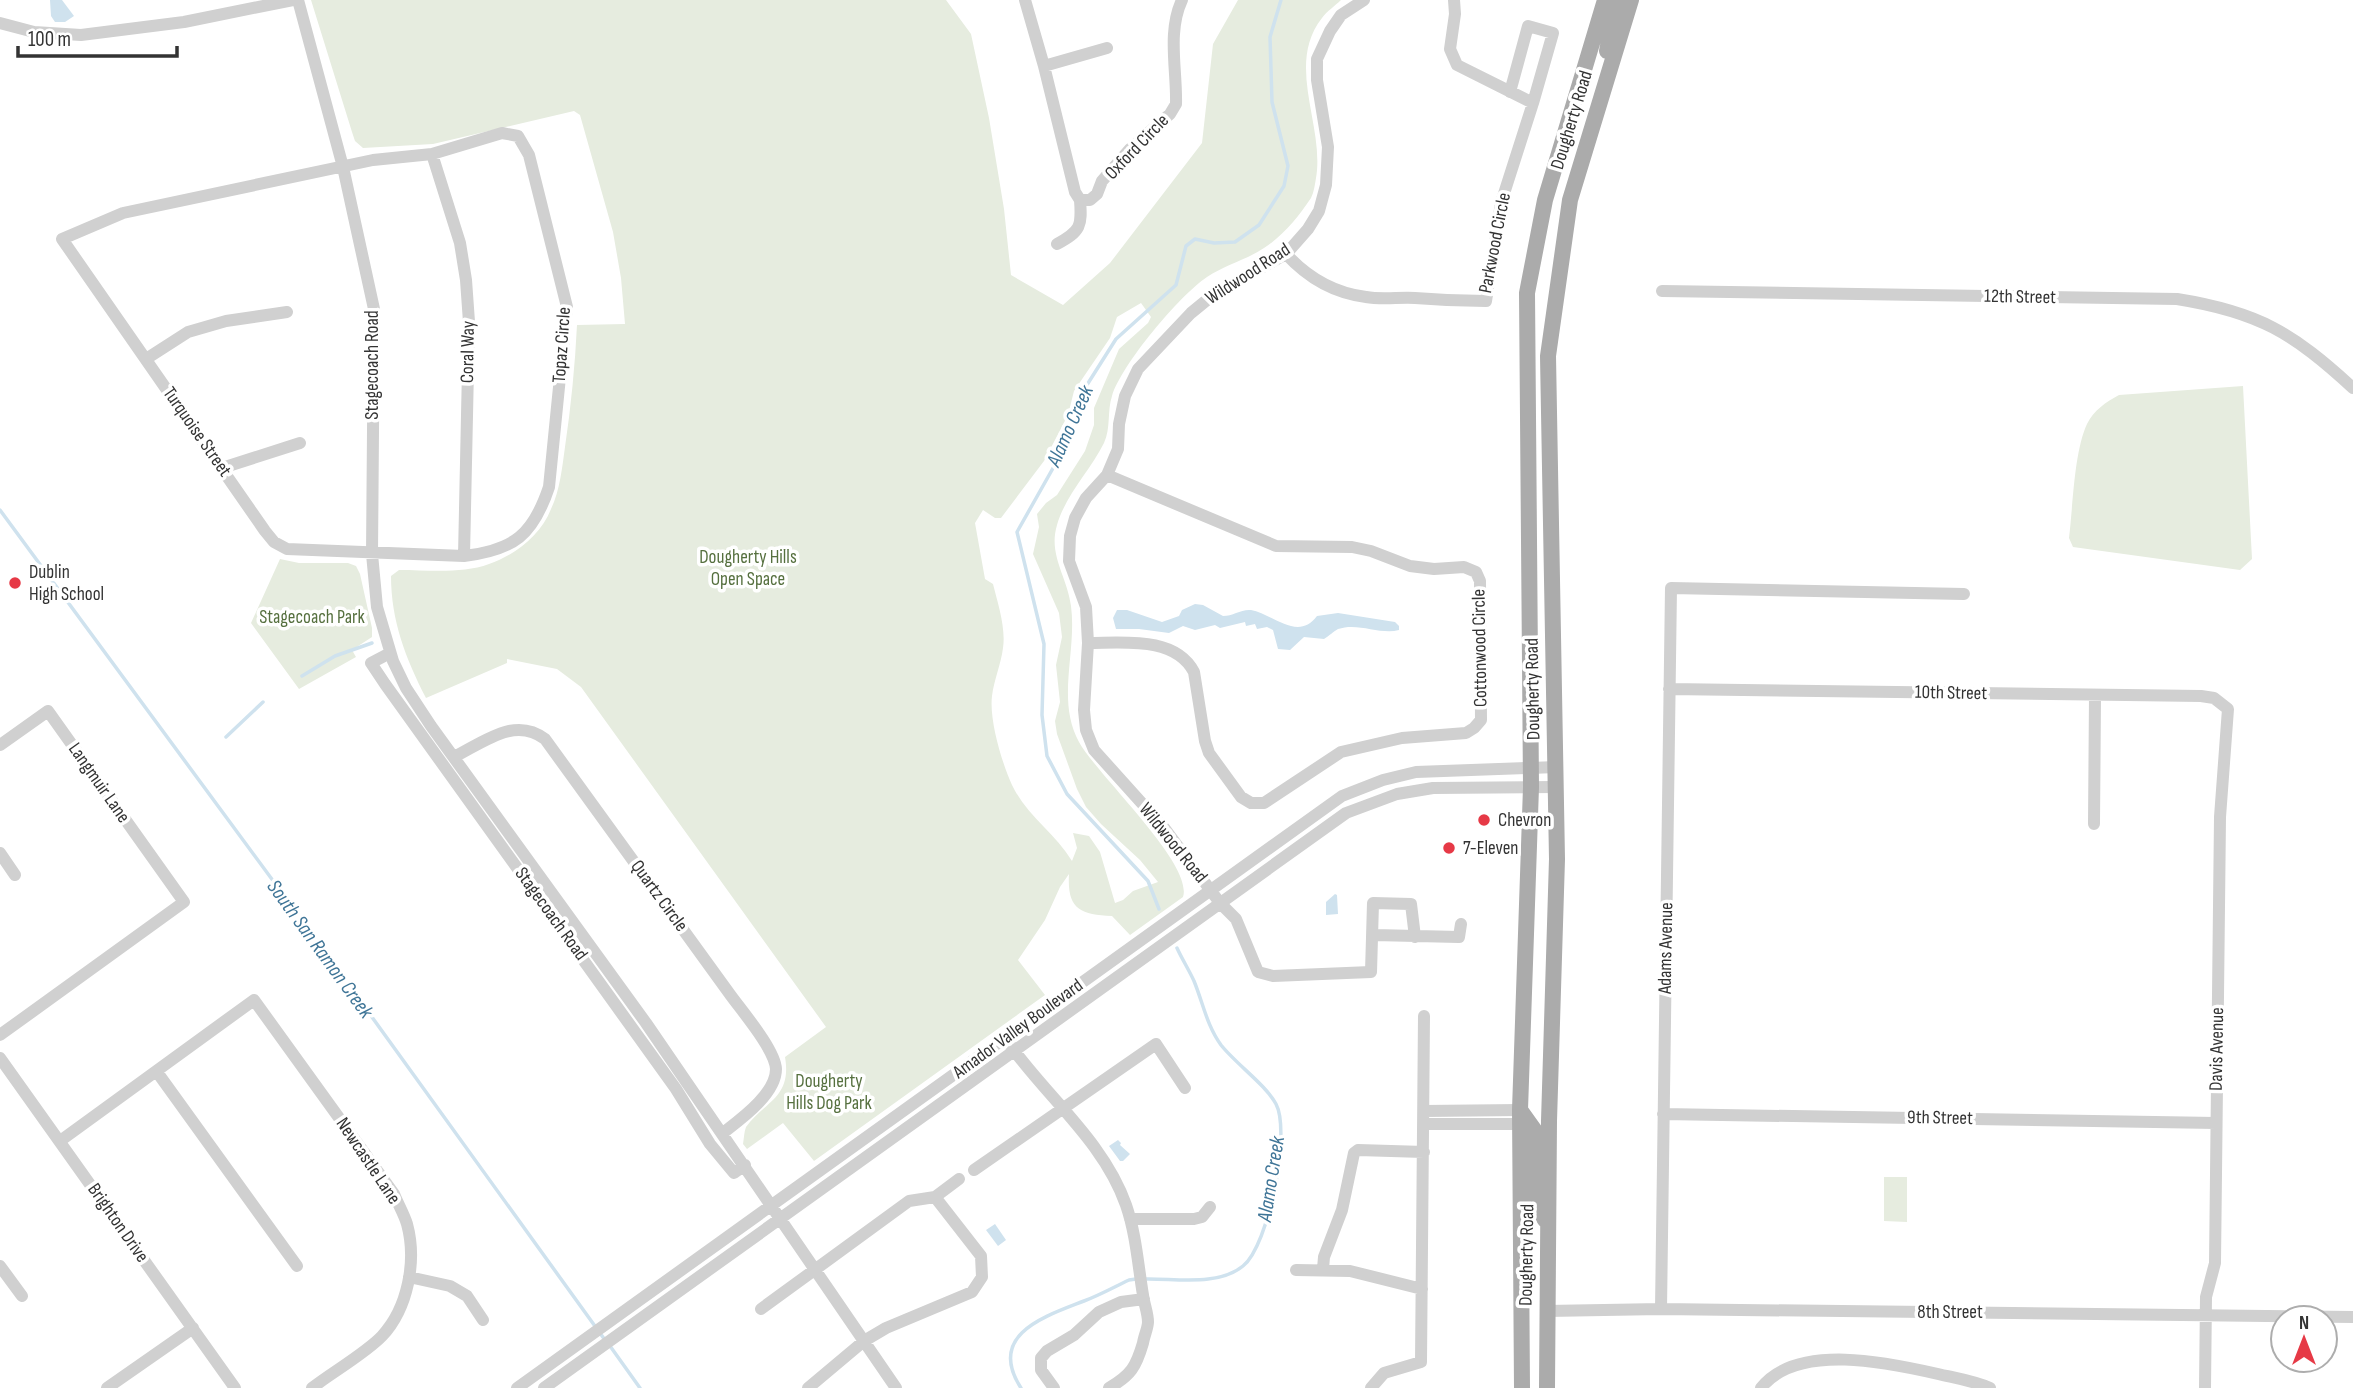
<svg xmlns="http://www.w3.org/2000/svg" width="2353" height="1388" font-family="'Sofia Sans Condensed',sans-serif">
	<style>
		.green { fill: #e6ecdf; fill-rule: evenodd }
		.water { fill: #cfe2ee }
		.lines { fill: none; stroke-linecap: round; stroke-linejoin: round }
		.stream { stroke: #cfe2ee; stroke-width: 3.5 }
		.minor { stroke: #d0d0d0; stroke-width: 12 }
		.major { stroke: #ababab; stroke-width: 16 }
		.poi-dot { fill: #e63946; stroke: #fff; stroke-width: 2.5 }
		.labels { text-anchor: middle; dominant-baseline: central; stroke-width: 7; stroke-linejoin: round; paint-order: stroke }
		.street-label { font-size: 19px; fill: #333; stroke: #fff }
		.park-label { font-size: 19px; fill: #56703f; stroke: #fff }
		.poi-label { font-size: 19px; fill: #333; stroke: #fff; text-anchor: start }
		.water-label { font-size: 21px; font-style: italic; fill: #3f7597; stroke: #fff }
	</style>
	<rect width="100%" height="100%" fill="#fff"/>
	<!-- green -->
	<path class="green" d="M311,0H946L971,34L989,118L1004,209L1011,275L1063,305L1110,263L1202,143L1213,44L1238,0H1341C1335,6 1327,11 1322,18C1285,65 1325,126 1316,178C1315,184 1314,192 1311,198C1299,216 1283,236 1264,248C1246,260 1225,265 1207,277C1179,296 1122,364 1112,396C1107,411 1111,428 1104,443C1090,471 1066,494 1057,525C1048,555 1067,576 1071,606C1077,652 1056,700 1079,742C1097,775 1194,864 1183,897L1130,935L1112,916C1079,915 1067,908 1069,874L1060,887L1045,920L1018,960L1045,995L814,1161L783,1123L747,1149L743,1144C744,1138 744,1132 746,1127C765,1101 792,1098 785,1057L826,1027L581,687L557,669L507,659V663L426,698C406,659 391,621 391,576L399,570C428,570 462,574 489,564C515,555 541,535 551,509C560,490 562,468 565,447C571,406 575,366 577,325L625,324L621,278L613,232L580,115L574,111L433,144L363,148L355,141L352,132ZM1141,303L1151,317L1148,323L1119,349L1094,408V425L1085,451L1057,495L1046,503L1037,514L1039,527L1033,554L1059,613L1062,637L1056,665L1060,702L1055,721L1057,734L1077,789L1086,807L1101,824L1140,860L1158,882L1133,891L1123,900L1115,903L1100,852L1089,836L1073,833L1077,848L1072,861C1055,833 1026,815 1012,785C1002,763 989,720 992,696C994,680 1001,664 1003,648C1006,628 998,604 993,584L985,579L975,523L983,510L995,518H1001L1044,461L1068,415L1074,391L1110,338L1117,317Z
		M2243,386L2252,559L2240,570L2073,547L2069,538C2073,506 2074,452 2087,424C2094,410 2106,402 2119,395Z
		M280,559L299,563H348L356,566L360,574L372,628V637L352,650L356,657L299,689L251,623Z
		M1884,1177H1907V1222L1884,1221Z"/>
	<!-- water -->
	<path class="water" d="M50,0H62L74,16L65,22H55L51,16Z
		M1195,604L1203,605L1223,616C1233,616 1241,609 1251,610C1273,614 1298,642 1317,616L1338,613L1395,622L1399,626V630C1380,635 1358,622 1338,629C1334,631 1329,636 1324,639L1304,637L1290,650L1278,649L1273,630L1267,627L1257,629L1255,624L1246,626L1245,622L1220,628L1215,625L1195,630L1183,626L1169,633L1139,629H1116L1113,618L1117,610H1127L1162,622L1179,616L1182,610Z
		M1335,894L1337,895L1338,914L1326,915V902Z
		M1118,1140L1121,1143L1120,1145L1130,1154L1123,1161H1120L1109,1146Z
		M995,1224L1006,1240L998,1246L986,1230Z"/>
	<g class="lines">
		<!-- stream -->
		<path class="stream" d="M0,510L299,916L605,1340
			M302,676L335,656L372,643
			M226,737L263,702
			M1159,909L1148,881L1067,794L1047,756L1042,715L1044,644L1017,532L1070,438L1085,388L1116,339L1176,285L1186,246L1195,239L1214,243L1235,242L1259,225L1284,186L1288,166L1272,102L1270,37L1281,0
			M1144,1279C1175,1278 1217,1287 1243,1266C1269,1245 1291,1132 1276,1104C1266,1085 1236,1064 1221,1045C1207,1026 1203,1003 1194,981C1189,970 1182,959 1177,948
			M610,1346L640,1388
			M1021,1388C986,1334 1046,1316 1084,1301C1100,1295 1114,1287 1129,1280L1136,1279"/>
		<!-- minor -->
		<path class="minor" d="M298,0L343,167L374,309L372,554L377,607L393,661L406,688L431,726L646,1023L896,1388
			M1025,0L1044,66L1075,192L1080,200H1090L1097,194L1102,181L1130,149L1170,114L1176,104C1177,70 1167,32 1182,0
			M1364,0L1341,15L1330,31L1317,59V80L1328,147L1326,185L1319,211L1308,229L1286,254L1213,295L1191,313L1138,369L1125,396L1119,424L1118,449L1107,475L1086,498L1075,518L1070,536L1069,561L1086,607L1088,643L1084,710L1086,730L1094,750L1165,829L1220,903L1236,919L1258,972L1273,976L1371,972L1373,903L1411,904L1415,937
			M0,23L34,32L81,35L184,22L293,0
			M1044,66L1107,48
			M1510,92L1528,26L1553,33L1533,103
			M502,133L518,136L529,155L567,307L549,487C533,535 514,550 464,556L287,549L274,542L265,531L62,239L123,213L373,160L432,154Z
			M432,154L460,243L466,280L469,322L464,556
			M1057,244C1081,231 1082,226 1080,200
			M1286,254C1307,277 1333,293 1366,297C1382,300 1399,297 1415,298C1439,300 1462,301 1486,301L1501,203L1533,103L1457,65L1450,49L1455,14L1454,0
			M1662,291L2177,299C2259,312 2293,333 2353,388
			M146,359L188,332L226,321L287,312
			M222,468L300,443
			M1088,643C1124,643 1175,636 1194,672L1205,741L1209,753L1241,797L1251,803H1264L1341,752L1402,738L1466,733L1474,728L1481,720L1480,581L1476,572L1464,567L1434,569L1410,566L1371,551L1352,547L1276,546L1107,475
			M390,653L371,663L385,684L676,1089L710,1144L734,1173L745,1165
			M1669,689L2201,696L2214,698L2228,709L2220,817L2215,1263L2206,1297L2205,1388
			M0,745L48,711L184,902L0,1035
			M454,757C484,742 515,716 545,739C606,824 668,908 729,993C741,1010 775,1049 776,1069C776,1094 741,1119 723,1133
			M2094,824L2095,696
			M0,853L15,875
			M1374,935L1459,937L1461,924
			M1010,1045C1048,1098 1104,1142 1126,1205C1136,1234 1138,1265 1143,1295C1144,1304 1148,1313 1148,1322C1148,1328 1144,1336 1143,1343C1136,1367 1131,1375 1109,1388
			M0,1058L235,1388
			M157,1072L297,1266
			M1424,1111L1520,1110
			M1663,1114L2216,1123
			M1424,1124H1520
			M60,1141L254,1000L394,1194C398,1204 404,1214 407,1224C417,1261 408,1308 382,1336C366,1353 331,1373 312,1388
			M974,1170L1156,1044L1185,1088
			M935,1197L959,1179
			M1130,1219H1194L1202,1217L1210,1207
			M0,1266L22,1296
			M1323,1269L1324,1257L1342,1210L1354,1153L1358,1150L1424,1152
			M1296,1270L1350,1271L1422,1289
			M409,1277L450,1286L467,1296L483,1320
			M761,1309L909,1201L935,1197L981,1256L982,1277L972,1292L886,1328L864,1341L808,1388
			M1661,1309L1671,588L1964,594
			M1547,1311L1661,1309L2353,1317
			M107,1388L193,1328
			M517,1388L1342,796L1383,780L1416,772L1556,767
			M544,1388L1346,813L1397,794L1433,788L1556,787
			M1054,1388L1041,1370V1358L1047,1351L1074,1335L1099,1312L1121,1302L1144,1299
			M1371,1388L1384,1373L1421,1362L1424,1016
			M1761,1388C1797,1342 1890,1363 1938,1374C1955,1378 1974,1381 1990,1388"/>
		<!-- major -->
		<path class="major" d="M1607,51L1617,0
			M1520,1110L1535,1131V1192L1538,1208L1545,1220
			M1522,1388L1520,1110L1531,787L1527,293L1545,200L1605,0
			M1547,1388L1549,1121L1557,859L1548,356L1570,200L1631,0"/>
	</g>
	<!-- markers -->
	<g class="poi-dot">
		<circle cx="15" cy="583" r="7"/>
		<circle cx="1484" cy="820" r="7"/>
		<circle cx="1449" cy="848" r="7"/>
	</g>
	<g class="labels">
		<!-- street labels -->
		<g class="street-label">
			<text transform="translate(1572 120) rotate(-73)">Dougherty Road</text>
			<text transform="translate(1137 147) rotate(-46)">Oxford Circle</text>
			<text transform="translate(1495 243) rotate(-79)">Parkwood Circle</text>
			<text transform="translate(1248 274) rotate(-33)">Wildwood Road</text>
			<text transform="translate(2020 297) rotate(1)">12th Street</text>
			<text transform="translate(562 345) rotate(-86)">Topaz Circle</text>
			<text transform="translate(468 352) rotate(-89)">Coral Way</text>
			<text transform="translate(372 365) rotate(-90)">Stagecoach Road</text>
			<text transform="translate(197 432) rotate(55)">Turquoise Street</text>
			<text transform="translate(1480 648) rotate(-91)">Cottonwood Circle</text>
			<text transform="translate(1533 689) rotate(-91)">Dougherty Road</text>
			<text transform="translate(1951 693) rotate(1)">10th Street</text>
			<text transform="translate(99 783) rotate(55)">Langmuir Lane</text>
			<text transform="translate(1173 843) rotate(51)">Wildwood Road</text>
			<text transform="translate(659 896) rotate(54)">Quartz Circle</text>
			<text transform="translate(551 914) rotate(54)">Stagecoach Road</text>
			<text transform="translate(1666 948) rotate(-89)">Adams Avenue</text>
			<text transform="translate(1018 1029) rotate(-36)">Amador Valley Boulevard</text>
			<text transform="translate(2217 1049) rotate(-89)">Davis Avenue</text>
			<text transform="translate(1940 1118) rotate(1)">9th Street</text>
			<text transform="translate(368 1161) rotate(56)">Newcastle Lane</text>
			<text transform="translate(118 1223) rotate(55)">Brighton Drive</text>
			<text transform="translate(1527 1255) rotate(-89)">Dougherty Road</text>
			<text x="1950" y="1312">8th Street</text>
		</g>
		<!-- park labels -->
		<g class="park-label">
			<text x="748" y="557">Dougherty Hills<tspan x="748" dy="22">Open Space</tspan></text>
			<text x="312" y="617">Stagecoach Park</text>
			<text x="829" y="1081">Dougherty<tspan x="829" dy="22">Hills Dog Park</tspan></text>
		</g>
		<!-- poi labels -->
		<g class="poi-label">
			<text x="29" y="572">Dublin<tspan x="29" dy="22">High School</tspan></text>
			<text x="1498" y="820">Chevron</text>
			<text x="1463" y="848">7-Eleven</text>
		</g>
		<!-- water labels -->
		<g class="water-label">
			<text transform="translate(1070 426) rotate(-66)">Alamo Creek</text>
			<text transform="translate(320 949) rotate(54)">South San Ramon Creek</text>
			<text transform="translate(1271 1179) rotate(-81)">Alamo Creek</text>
		</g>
	</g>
	<!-- north arrow -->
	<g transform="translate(2304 1339)"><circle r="33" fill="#ffffff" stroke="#adadad" stroke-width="2"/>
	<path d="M0-5L12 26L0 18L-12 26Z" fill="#e63946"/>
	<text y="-10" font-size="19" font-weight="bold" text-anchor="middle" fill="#333333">N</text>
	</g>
	<!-- scale -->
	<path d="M18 46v10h159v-10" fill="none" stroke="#333333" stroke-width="3.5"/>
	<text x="28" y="46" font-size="21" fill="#333333" stroke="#ffffff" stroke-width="5" paint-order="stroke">100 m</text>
</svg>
